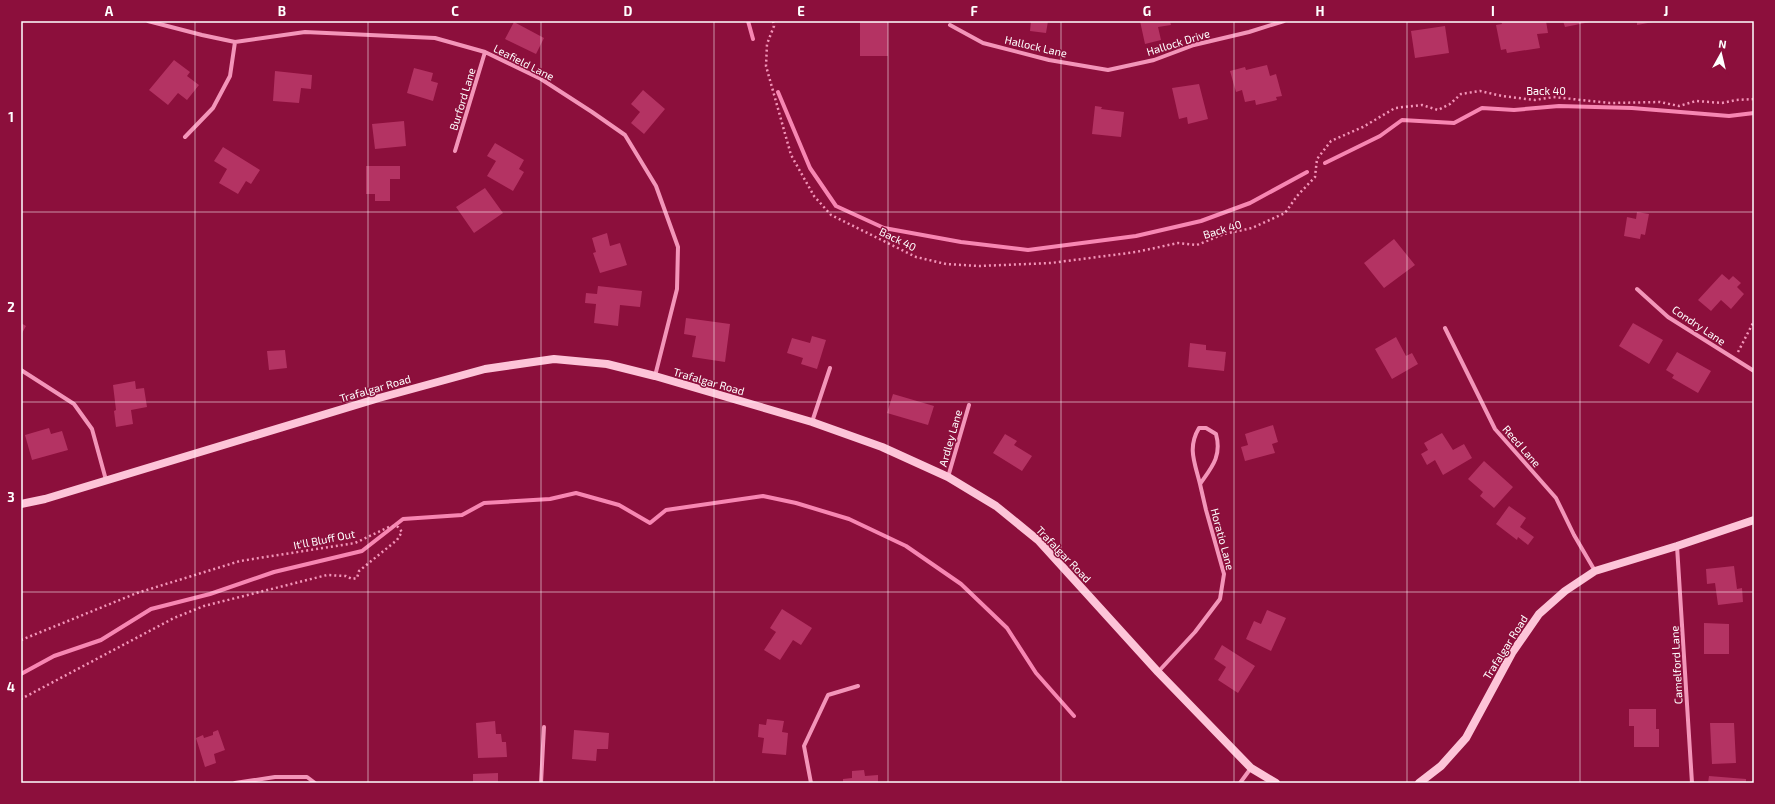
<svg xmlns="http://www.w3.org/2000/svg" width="1775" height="804" font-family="'Exo 2',sans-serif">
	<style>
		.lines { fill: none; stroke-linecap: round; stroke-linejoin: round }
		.stream { stroke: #f786b2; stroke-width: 4 }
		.building { fill: #b43363 }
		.path { stroke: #f395b9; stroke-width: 2.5; stroke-dasharray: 2 3; stroke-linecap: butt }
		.street { stroke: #f395b9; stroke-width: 4 }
		.secondary { stroke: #fdc4d8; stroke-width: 8 }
		.grid { fill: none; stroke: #fff; stroke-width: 1; stroke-opacity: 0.55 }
		.labels { text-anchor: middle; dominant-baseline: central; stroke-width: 3; stroke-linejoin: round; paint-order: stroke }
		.street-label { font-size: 11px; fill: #fff; stroke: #8c0f3c }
		.neatline { fill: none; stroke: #fff; stroke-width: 1.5 }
		.grid-label { font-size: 13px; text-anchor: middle; font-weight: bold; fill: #fff }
	</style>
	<rect width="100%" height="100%" fill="#8c0f3c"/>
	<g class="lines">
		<!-- stream -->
		<path class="stream" d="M748,21L753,39
			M778,92L810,168L836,206L884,228L961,242L1028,250L1136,236L1201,221L1250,203L1307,172
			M1325,163L1380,136L1402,120L1454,123L1482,108L1514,110L1559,106L1632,108L1729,116L1754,113
			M21,674L54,656L101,640L151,609L210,594L274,572L362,551L403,519L462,515L484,503L550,499L576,493L619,505L650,523L666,510L763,496L796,503L849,519L906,546L961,584L1007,628L1036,673L1074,716"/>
	</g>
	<!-- building -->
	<path class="building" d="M860,21H888V56H860Z
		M1031,21H1048L1046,33L1030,31Z
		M1140,21H1170L1171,25L1158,27L1161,40L1145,44Z
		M1501,21H1546L1548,33L1537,34L1540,48L1507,53L1506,49L1501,50L1496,25L1502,24Z
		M1563,21H1590V22L1565,27Z
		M1637,21H1653V22L1637,25Z
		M514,22L544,38L536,54L505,39Z
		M1445,26L1449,53L1415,58L1411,31Z
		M174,60L190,72L187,76L199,85L187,100L178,93L168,105L149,90Z
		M1267,65L1270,76L1276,74L1282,96L1276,97L1277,100L1256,105L1255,100L1245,102L1242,90L1236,92L1230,71L1245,67L1246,70Z
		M414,68L433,73L431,81L438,83L433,101L407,93Z
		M275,71L312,75L311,89L301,88L299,103L273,101Z
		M1199,84L1208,119L1188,124L1187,117L1179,119L1172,88Z
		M643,90L665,109L644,134L631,123L640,112L631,104Z
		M1095,106L1102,107L1101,109L1124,112L1121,137L1092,134Z
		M404,121L406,146L375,149L372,124Z
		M495,143L524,160L519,169L524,172L513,191L487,176L496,161L487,156Z
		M223,147L260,170L251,184L246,181L238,194L219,183L227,169L214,161Z
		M366,166H400V179H390V201H375V194H366Z
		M485,188L503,213L474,233L456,207Z
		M1637,212L1649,214L1645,235L1641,234L1640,239L1624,236L1627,217L1636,219Z
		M607,233L610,246L620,243L627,265L600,273L593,253L596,252L592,238Z
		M1394,239L1415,265L1384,288L1364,263Z
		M1722,274L1729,280L1733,276L1741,283L1737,287L1744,294L1731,309L1721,300L1711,311L1698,300Z
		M598,286L642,291L640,307L620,305L618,326L594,323L596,304L585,303L586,293L597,294Z
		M686,318L730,324L725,362L692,357L696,336L684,334Z
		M21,323L26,326L21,335Z
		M1633,323L1663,340L1649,364L1619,346Z
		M812,336L826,340L817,369L801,364L803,358L787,353L792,338L810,343Z
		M1396,337L1406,356L1412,353L1418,364L1392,379L1375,349Z
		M1190,343L1206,345V350L1226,352L1224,371L1188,367Z
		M285,350L287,368L269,370L267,351Z
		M1677,352L1711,371L1698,393L1672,378L1674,375L1666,370Z
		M135,381L136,389L144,388L147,407L131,410L133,424L116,427L114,411L116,410L113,385Z
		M893,394L934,406L928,425L887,413Z
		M1273,425L1278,442L1272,444L1275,453L1245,461L1241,447L1248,445L1245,434Z
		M49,428L51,434L62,431L68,450L32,460L25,435Z
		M1442,433L1453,450L1464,444L1472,458L1443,475L1435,460L1427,465L1421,454L1428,450L1424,443Z
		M1005,434L1017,441L1014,445L1032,456L1022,471L993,453Z
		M1484,461L1513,487L1494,508L1480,496L1483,492L1468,479Z
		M1509,506L1526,518L1520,527L1534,537L1528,545L1518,537L1517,540L1496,524Z
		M1734,566L1737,589L1742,588L1743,602L1718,605L1715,583L1707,584L1706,569Z
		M782,609L812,628L801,645L793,640L780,660L764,650L776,632L770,628Z
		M1267,610L1286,618L1271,651L1246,639L1254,621L1261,624Z
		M1704,623L1729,624V654H1704Z
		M1222,645L1255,666L1238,693L1218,680L1226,667L1214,659Z
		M1629,709H1656V729H1659V747H1634V726H1629Z
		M767,719L784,721L782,732L788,733L786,755L762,753L764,738L758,737L759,724L766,725Z
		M495,721L496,734H501L502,742H506L507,757L478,758L476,723Z
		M1710,723H1734L1736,763L1712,764Z
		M218,730L225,750L214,754L216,763L205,767L196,738L203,735L204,738L213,735V732Z
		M574,730L609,733L608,749H597L596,761L572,759Z
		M864,770L865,776L878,775V783H843V779L852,778V771Z
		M498,773V783H473V774Z
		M1709,776L1746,779V783H1708Z"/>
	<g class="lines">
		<!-- path -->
		<path class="path" d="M773,21L774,26L767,44L766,66L791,155L814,196L831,215L916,257L946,264L979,266L1051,263L1136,252L1178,243L1197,245L1224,234L1252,228L1285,213L1297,196L1315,177L1317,159L1331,141L1363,127L1395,108L1422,105L1438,110L1450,104L1461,94L1480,91L1502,96L1535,100L1553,97L1610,103L1660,102L1679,106L1696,101L1722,103L1736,100L1754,99
			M1738,352L1754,321
			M21,640L137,593L240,561L355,543L391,526L398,527L402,532L397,540L359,571L357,578L352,579L346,576L327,575L204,606L174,618L21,699"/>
		<!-- street -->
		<path class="street" d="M148,21L202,35L235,42L305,32L435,38L485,52L541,79L592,112L625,135L656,186L678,247L677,289L655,376
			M950,25L983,43L1049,60L1108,70L1154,60L1194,45L1249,32L1284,21
			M185,137L213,108L230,76L235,42
			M455,151L485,52
			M1637,289L1668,317L1754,371
			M1445,328L1495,429L1556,498L1574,535L1595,571
			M21,370L74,404L92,429L106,480
			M812,422L830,368
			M948,477L969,405
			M1677,546L1692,783
			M1158,672L1195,632L1220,599L1224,574L1206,510L1200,484C1212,467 1222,456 1216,434L1206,428H1199C1187,448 1195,463 1200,484
			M235,783L275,777H307L315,783
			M541,783L544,727
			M811,783L804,746L828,695L858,686
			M1240,783L1251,768"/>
		<!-- secondary -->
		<path class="secondary" d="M21,504L45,499L379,398L485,369L554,359L607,364L655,376L812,422L882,447L948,477L996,506L1039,541L1158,672L1251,768L1276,783
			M1419,783L1441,766L1466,738L1512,653L1539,614L1565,591L1595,571L1677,546L1754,520"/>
	</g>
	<!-- grid -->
	<path class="grid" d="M195,21V783M368,21V783M541,21V783M714,21V783M888,21V783M1061,21V783M1234,21V783M1407,21V783M1580,21V783M21,212H1754M21,402H1754M21,592H1754"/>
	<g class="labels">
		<!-- street labels -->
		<g class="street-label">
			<text transform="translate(1178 42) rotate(-17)">Hallock Drive</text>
			<text transform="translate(1036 46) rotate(13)">Hallock Lane</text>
			<text transform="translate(524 62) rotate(27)">Leafield Lane</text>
			<text x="1546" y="90">Back 40</text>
			<text transform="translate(462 99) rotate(-73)">Burford Lane</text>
			<text transform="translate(1222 229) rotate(-17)">Back 40</text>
			<text transform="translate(898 239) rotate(26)">Back 40</text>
			<text transform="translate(1699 325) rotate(34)">Condry Lane</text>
			<text transform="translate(709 381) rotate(16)">Trafalgar Road</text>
			<text transform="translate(375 388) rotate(-16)">Trafalgar Road</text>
			<text transform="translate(950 438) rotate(-74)">Ardley Lane</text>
			<text transform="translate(1522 446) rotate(49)">Reed Lane</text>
			<text transform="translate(324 539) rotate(-11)">It'll Bluff Out</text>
			<text transform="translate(1223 539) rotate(75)">Horatio Lane</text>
			<text transform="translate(1064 554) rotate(46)">Trafalgar Road</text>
			<text transform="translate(1505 647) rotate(-58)">Trafalgar Road</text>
			<text transform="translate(1676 665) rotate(-93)">Camelford Lane</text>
		</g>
	</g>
	<!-- border -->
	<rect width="1775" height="804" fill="none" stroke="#8c0f3c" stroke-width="44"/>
	<!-- north arrow -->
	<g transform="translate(1721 54) rotate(8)" stroke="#8c0f3c" stroke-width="3" paint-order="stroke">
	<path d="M0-3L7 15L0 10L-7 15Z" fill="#ffffff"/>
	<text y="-6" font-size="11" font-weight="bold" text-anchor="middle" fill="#ffffff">N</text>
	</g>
	<rect x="22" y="22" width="1731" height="760" class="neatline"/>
	<g class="grid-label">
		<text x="109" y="16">A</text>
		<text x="282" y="16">B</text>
		<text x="455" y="16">C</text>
		<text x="628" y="16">D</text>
		<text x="801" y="16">E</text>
		<text x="974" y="16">F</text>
		<text x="1147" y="16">G</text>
		<text x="1320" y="16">H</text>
		<text x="1493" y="16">I</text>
		<text x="1666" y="16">J</text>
		<text x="11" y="122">1</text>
		<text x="11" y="312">2</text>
		<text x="11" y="502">3</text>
		<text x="11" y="692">4</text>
	</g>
</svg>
